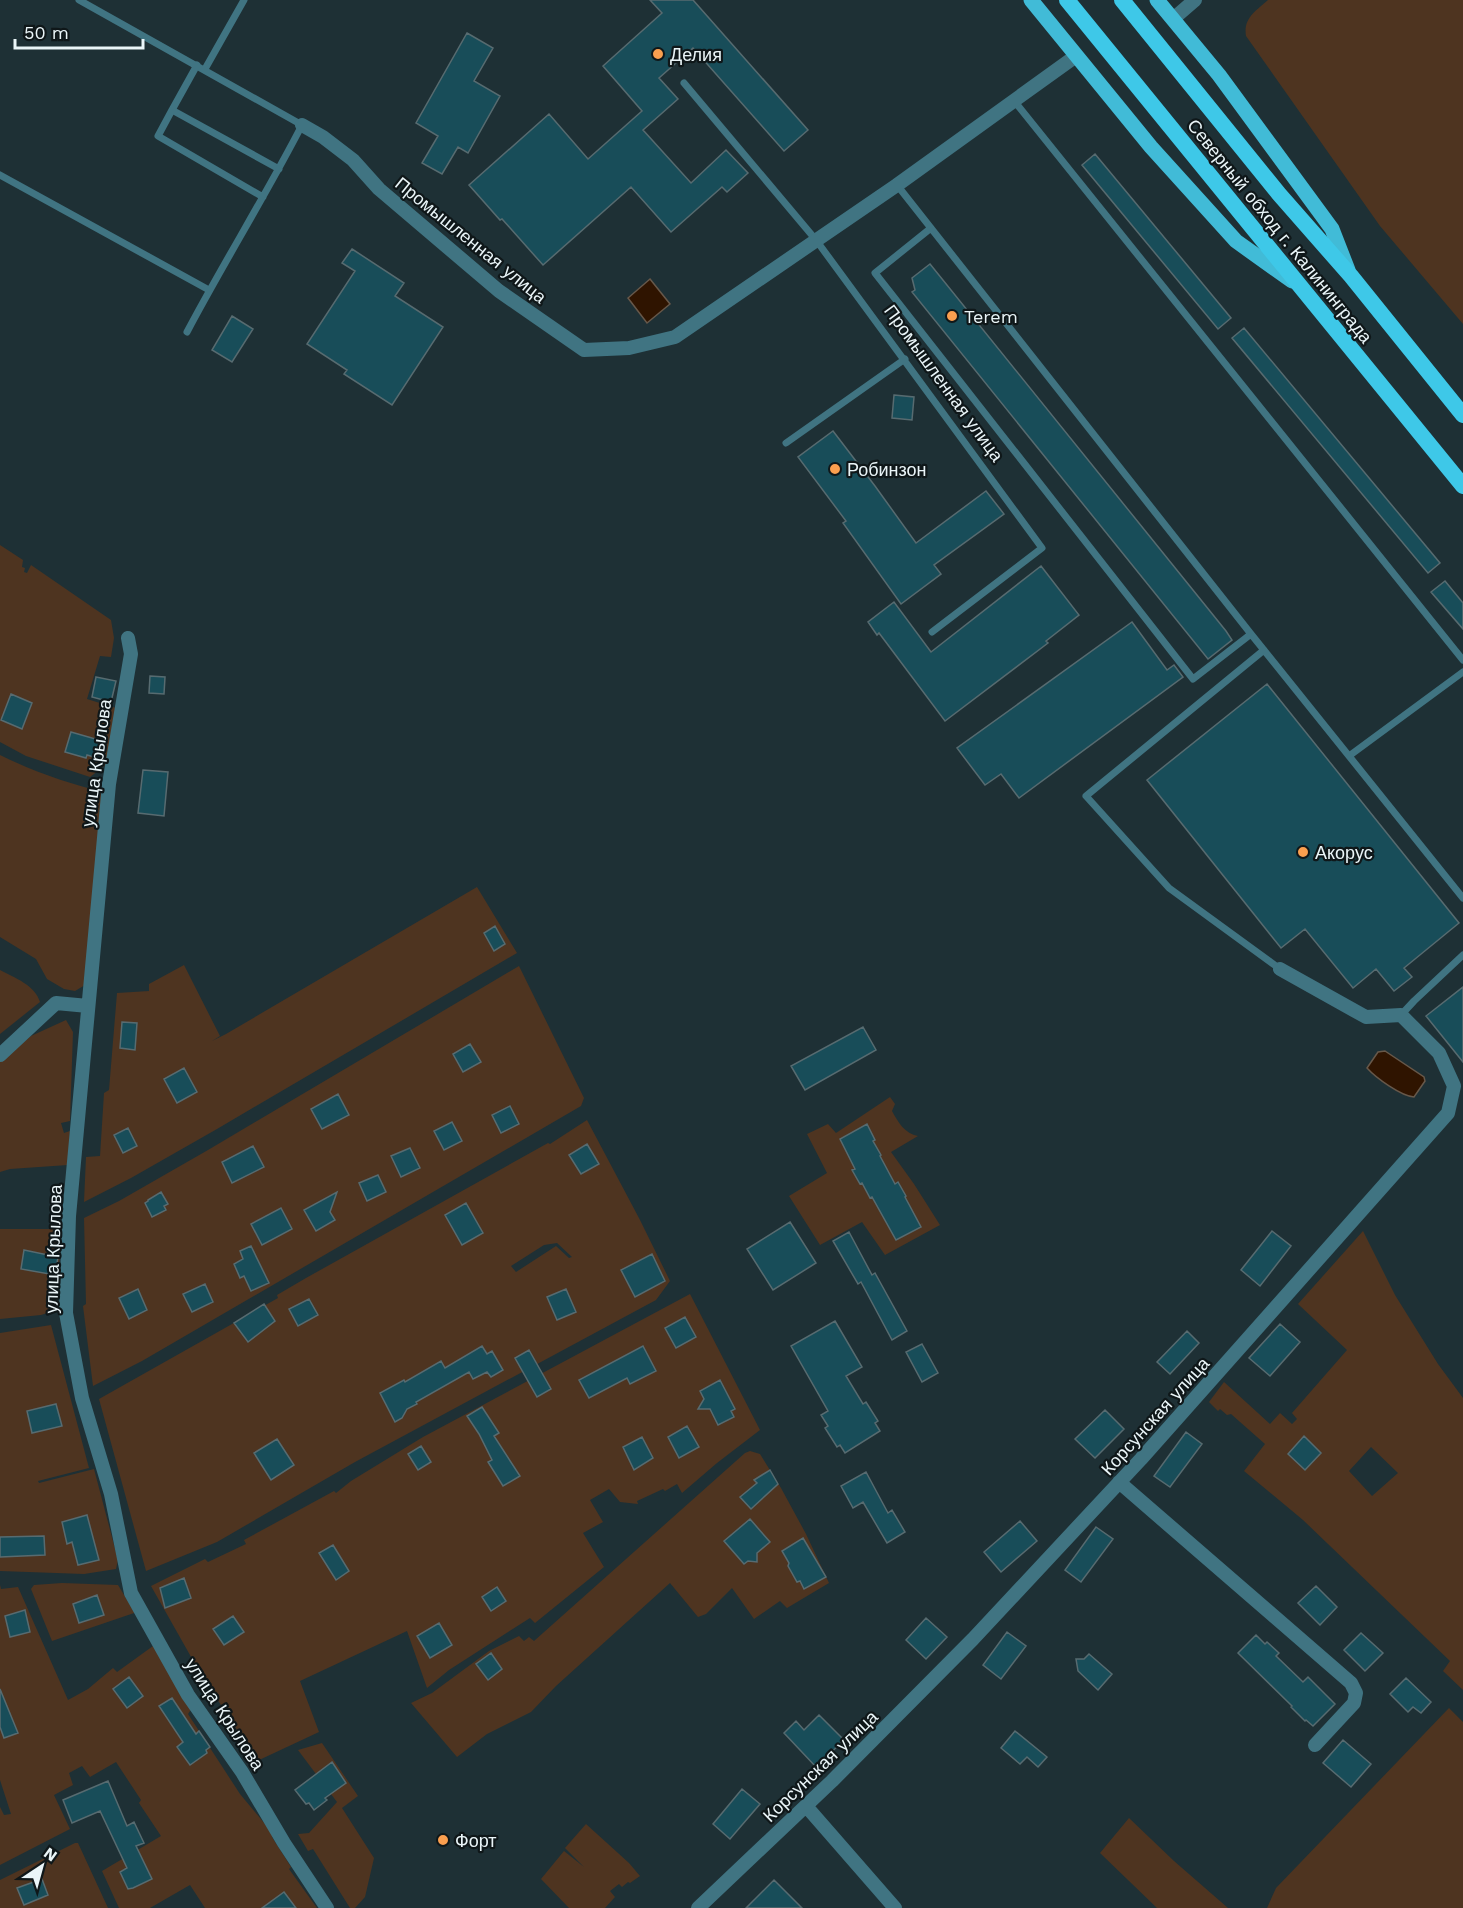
<svg xmlns="http://www.w3.org/2000/svg" width="1463" height="1908" font-family="'Work Sans',sans-serif">
	<style>
		.green { fill: #4e3420; fill-rule: evenodd }
		.water { fill: #2f1400; stroke: #67584a; stroke-width: 1.5 }
		.building { fill: #184d59; stroke: #576b70; stroke-width: 1.5 }
		.lines { fill: none; stroke-linecap: round; stroke-linejoin: round }
		.service { stroke: #407482; stroke-width: 7 }
		.minor { stroke: #407482; stroke-width: 14 }
		.primary { stroke: #41bbd7; stroke-width: 15 }
		.trunk { stroke: #3ec8e8; stroke-width: 16 }
		.poi-dot { fill: #fa9f4f; stroke: #0f1719; stroke-width: 2 }
		.labels { text-anchor: middle; dominant-baseline: central; stroke-width: 4.5; stroke-linejoin: round; paint-order: stroke }
		.poi-label { font-size: 18px; fill: #eaf5f8; stroke: #0f1719; text-anchor: start }
		.street-label { font-size: 18px; fill: #eaf5f8; stroke: #0f1719 }
	</style>
	<rect width="100%" height="100%" fill="#1e3035"/>
	<!-- green -->
	<path class="green" d="M1268,0H1463V324L1380,226L1246,36C1243,18 1256,11 1268,0Z
		M0,545L23,560L22,567L25,568L24,572L27,573L31,565L111,620L114,638L111,657L100,656L87,699L116,708L108,763L90,777L26,756L0,742Z
		M0,755C37,773 67,783 107,793L85,985L75,991L64,989L47,979L36,959L0,937Z
		M477,887L517,953L217,1129L131,1178L84,1202L86,1157L100,1156L104,1093L109,1090L117,993L149,991V984L184,965L220,1036L212,1041L226,1034Z
		M519,966L584,1098L581,1106L142,1361L93,1386L83,1306L86,1304L84,1218L119,1201L208,1150Z
		M0,970C15,978 35,985 40,1002L0,1034Z
		M66,1020L73,1032L70,1121L61,1123L64,1133L70,1131L68,1165L10,1169L0,1172V1062L31,1036Z
		M890,1097L895,1104L892,1111C898,1122 905,1134 918,1136L891,1152L914,1184L940,1225L885,1255L862,1222L820,1245L789,1196L827,1173L807,1134L828,1124L836,1133Z
		M587,1120L640,1220L670,1281L656,1300L355,1462L217,1542L146,1571L99,1399L278,1298L277,1295L306,1278L548,1143L550,1144ZM557,1243L572,1257L569,1258L556,1246L516,1272L511,1266L544,1245Z
		M0,1229H62L56,1304L50,1312L41,1315L0,1319Z
		M1363,1231L1395,1295L1438,1364L1463,1398V1690L1443,1671L1450,1661L1303,1520L1244,1471L1265,1444L1231,1414L1227,1415L1220,1409L1218,1411L1209,1402L1224,1382L1270,1424L1280,1413L1292,1424L1297,1419L1292,1413L1347,1350L1298,1304ZM1371,1447L1398,1473L1372,1496L1349,1471Z
		M690,1294L760,1430L717,1463L682,1493L677,1484L665,1491L663,1489L637,1501L638,1504L620,1502L609,1489L590,1500L603,1522L583,1533L604,1567L535,1623L530,1618L449,1670L427,1688L407,1631L300,1681L319,1732L257,1761L199,1671L151,1586L205,1559L208,1562L246,1544L244,1540L334,1491L336,1493L351,1481L423,1437Z
		M51,1325L89,1468L38,1481L39,1483L94,1469L118,1560L116,1569L84,1574L0,1571V1333Z
		M750,1451L760,1454L781,1488L806,1534L829,1583L787,1608L780,1601L754,1619L732,1588L706,1614L698,1617L670,1583L556,1686L531,1712L487,1734L457,1757L411,1703L432,1693L489,1651L519,1636L524,1641L529,1637L534,1641L745,1453Z
		M62,1583L118,1585L132,1608L137,1612L52,1641L31,1589L34,1585Z
		M0,1585L1,1589L18,1587L68,1700L88,1689L113,1668L117,1672L153,1646L192,1708L188,1714L240,1794L275,1836L272,1837L291,1867L289,1869L317,1908H205L190,1885L150,1908H119L102,1871L161,1836L139,1803L141,1800L116,1762L90,1777L82,1766L69,1773L73,1785L54,1795L70,1829L0,1865V1807L4,1815L11,1814L0,1780Z
		M1449,1708L1463,1722V1908H1267L1276,1888Z
		M322,1743L358,1796L342,1808L374,1858L365,1897L355,1908H350L313,1849L308,1851L298,1834L309,1833L337,1802L298,1750Z
		M1129,1818L1174,1861L1228,1908H1157L1100,1853Z
		M586,1824L629,1863L640,1876L630,1883L628,1882L622,1887L619,1884L610,1891L615,1897L605,1908H569L541,1879L564,1851L584,1867L565,1848Z
		M75,1843H78L108,1908H0V1880Z"/>
	<!-- water -->
	<path class="water" d="M650,279L670,304L647,323L628,298Z
		M1385,1051L1424,1077L1425,1081L1414,1097C1401,1096 1376,1078 1367,1068L1378,1052Z"/>
	<!-- building -->
	<path class="building" d="M650,0H693L808,130L784,151L693,48L659,78L678,99L643,130L691,183L726,150L748,173L727,192L722,187L671,232L631,187L543,265L502,219L500,220L469,185L549,114L588,159L642,111L603,66L662,13Z
		M467,33L493,48L474,81L500,96L468,153L458,147L442,174L422,163L438,136L416,123Z
		M1095,154L1231,318L1218,329L1082,165Z
		M352,249L404,283L395,296L443,327L392,405L344,374L347,370L307,344L355,271L342,263Z
		M930,264L1226,631L1232,640L1208,659L912,292L915,290L912,278Z
		M232,316L253,329L232,362L212,350Z
		M1244,328L1440,563L1428,573L1232,338Z
		M894,395L914,397L912,420L892,418Z
		M833,431L875,486L916,543L986,491L1004,514L934,565L941,574L901,604L843,523L846,521L798,457Z
		M1041,566L1079,615L1046,641L1048,643L945,721L879,633L877,635L868,622L894,602L931,652Z
		M1445,581L1463,603V629L1431,592Z
		M1132,622L1167,670L1174,665L1183,677L1019,798L1001,774L985,785L957,748Z
		M150,676L165,677L164,694L149,693Z
		M96,677L116,681L111,702L92,697Z
		M1267,684L1459,923L1404,968L1412,977L1394,991L1376,969L1353,988L1305,929L1281,948L1147,780Z
		M11,694L32,703L22,729L1,720Z
		M71,732L106,742L101,759L87,755L86,758L65,752Z
		M143,770L168,772L164,816L138,813Z
		M495,926L505,944L494,951L484,933Z
		M1463,987V1062L1426,1016Z
		M122,1022L137,1023L135,1050L120,1048Z
		M863,1027L876,1050L805,1090L791,1066Z
		M470,1044L481,1062L463,1072L453,1054Z
		M184,1068L197,1092L177,1103L164,1079Z
		M338,1094L349,1115L322,1129L311,1109Z
		M510,1106L519,1124L501,1133L492,1115Z
		M452,1122L462,1141L444,1150L434,1131Z
		M867,1124L875,1140L873,1141L881,1155L880,1156L895,1184L898,1182L906,1196L905,1197L921,1227L896,1240L872,1197L870,1198L862,1183L860,1184L852,1170L855,1169L840,1139Z
		M128,1128L137,1146L123,1153L114,1135Z
		M587,1144L599,1164L581,1174L569,1155Z
		M253,1146L264,1167L232,1183L222,1162Z
		M410,1148L420,1168L401,1177L391,1156Z
		M378,1175L386,1192L367,1201L359,1183Z
		M161,1192L168,1204L164,1206L166,1210L152,1217L145,1203L148,1201V1200Z
		M337,1192L330,1212L335,1220L316,1231L304,1210Z
		M466,1203L483,1233L462,1245L445,1215Z
		M281,1208L292,1229L262,1245L251,1224Z
		M790,1222L816,1263L773,1290L747,1249Z
		M1272,1231L1291,1246L1260,1286L1241,1270Z
		M849,1232L872,1275L875,1273L907,1331L892,1340L861,1282L858,1284L833,1241Z
		M251,1246L269,1283L251,1291L244,1276L240,1278L234,1264L243,1259L240,1251Z
		M24,1250L58,1257L55,1275L21,1269Z
		M652,1254L665,1281L635,1297L621,1270Z
		M205,1284L213,1302L192,1312L183,1294Z
		M138,1289L147,1310L129,1319L119,1298Z
		M566,1289L576,1312L557,1320L547,1297Z
		M309,1299L318,1315L298,1326L289,1309Z
		M264,1304L275,1321L248,1342L234,1323Z
		M685,1317L696,1337L676,1348L665,1328Z
		M835,1321L862,1367L846,1376L863,1404L866,1402L878,1421L875,1423L880,1431L845,1453L840,1445L837,1447L825,1428L828,1426L821,1415L828,1411L791,1346Z
		M1280,1324L1300,1342L1270,1376L1249,1358Z
		M1187,1331L1199,1343L1170,1374L1157,1362Z
		M922,1344L938,1373L922,1382L906,1352Z
		M482,1346L487,1354L492,1351L503,1370L491,1377L487,1372L473,1379L469,1372L416,1402L417,1404L407,1409L402,1418L395,1422L380,1393L404,1380L405,1382L441,1361L445,1368Z
		M643,1346L656,1371L630,1384L627,1378L589,1398L579,1380Z
		M529,1350L551,1389L537,1397L515,1358Z
		M720,1380L735,1409L731,1411L734,1417L718,1425L710,1409H698L704,1399L700,1391Z
		M56,1404L62,1426L32,1433L27,1411Z
		M482,1407L499,1433L494,1436L520,1476L503,1486L488,1462L492,1460L479,1434L467,1416Z
		M1105,1410L1124,1429L1095,1458L1075,1439Z
		M687,1426L699,1447L679,1458L668,1437Z
		M1186,1432L1202,1444L1170,1487L1154,1476Z
		M1304,1436L1321,1453L1305,1470L1288,1454Z
		M642,1437L653,1458L634,1470L623,1447Z
		M277,1439L294,1465L271,1480L254,1453Z
		M421,1446L431,1462L418,1470L408,1454Z
		M770,1470L778,1484L751,1509L740,1497L757,1483L754,1480Z
		M866,1472L888,1513L892,1510L905,1532L887,1543L863,1502L853,1508L841,1486Z
		M87,1515L99,1560L78,1565L72,1542L67,1544L62,1522Z
		M750,1519L770,1542L757,1553V1562L748,1561L744,1564L724,1541Z
		M1020,1521L1037,1541L1001,1572L984,1552Z
		M1096,1527L1113,1539L1081,1582L1065,1570Z
		M44,1536L45,1555L0,1557V1537Z
		M803,1538L826,1577L804,1589L800,1581L797,1582L788,1566L789,1563L782,1551Z
		M333,1545L349,1571L336,1580L319,1553Z
		M184,1578L191,1598L165,1608L160,1588Z
		M1316,1586L1337,1607L1320,1625L1298,1603Z
		M497,1587L506,1601L491,1611L482,1597Z
		M97,1595L104,1615L79,1623L73,1604Z
		M25,1610L30,1632L10,1637L5,1616Z
		M233,1616L244,1632L224,1645L213,1629Z
		M926,1618L947,1637L926,1659L906,1640Z
		M439,1623L452,1645L430,1658L417,1636Z
		M1007,1632L1026,1646L1001,1679L983,1665Z
		M1361,1633L1383,1653L1365,1671L1344,1650Z
		M1256,1635L1265,1644L1267,1642L1279,1653L1276,1656L1303,1682L1308,1677L1335,1704L1313,1726L1306,1720L1305,1721L1291,1707L1292,1706L1238,1653Z
		M491,1653L502,1669L488,1680L476,1664Z
		M1089,1654L1112,1674L1098,1690L1078,1671L1076,1659H1084Z
		M129,1677L143,1696L127,1708L113,1689Z
		M1406,1678L1431,1702L1421,1713L1413,1707L1408,1712L1390,1694Z
		M0,1689L18,1733L4,1738L0,1727Z
		M172,1698L196,1734L199,1731L210,1747L206,1750L207,1753L190,1765L177,1747L183,1742L159,1706Z
		M819,1715L844,1740L816,1767L784,1733L796,1721L804,1730Z
		M1015,1731L1047,1757L1038,1767L1027,1757L1020,1764L1001,1748Z
		M1343,1740L1371,1764L1351,1787L1323,1763Z
		M332,1762L346,1783L325,1798L327,1800L314,1810L309,1803L306,1804L295,1790Z
		M108,1781L127,1826L134,1822L144,1843L136,1846L152,1879L133,1888L128,1889L120,1872L127,1868L100,1811L72,1823L63,1800Z
		M742,1789L760,1804L730,1839L713,1824Z
		M42,1879L48,1895L24,1905L17,1888Z
		M774,1880L802,1908H746Z
		M284,1892L296,1908H262Z"/>
	<g class="lines">
		<!-- service -->
		<path class="service" d="M79,0L302,125C266,195 224,262 187,332
			M197,65L172,110L279,169
			M205,69L244,0
			M684,83L816,240L1042,548L932,632
			M1015,102L1463,660
			M172,110L158,136L263,197
			M0,175L209,290
			M897,185L1251,634L1463,898
			M931,228L875,273L1193,679L1251,634
			M786,443L905,359
			M1264,650L1086,796L1169,888L1280,969
			M1349,756L1463,672
			M1401,1015L1414,1001L1463,955"/>
		<!-- minor -->
		<path class="minor" d="M1173,19L1195,0
			M302,125L323,137L353,160L379,189L499,291L584,350L629,348L675,337L897,185L1076,56
			M128,638L131,654L109,784L69,1216L66,1313L82,1398L111,1494L131,1593L188,1695L242,1772L284,1843L327,1908
			M0,1055L56,1003L88,1006
			M1119,1482L1351,1683L1356,1693L1354,1703L1315,1745
			M806,1806L895,1908
			M698,1908L832,1781L973,1639L1141,1459L1448,1113L1454,1086L1439,1053L1401,1015L1366,1017L1280,969"/>
		<!-- primary -->
		<path class="primary" d="M1031,0L1151,147L1236,241L1292,281
			M1157,0L1219,75L1332,229L1348,270"/>
		<!-- trunk -->
		<path class="trunk" d="M1067,0L1463,486
			M1122,0L1279,194L1351,276L1463,415"/>
	</g>
	<!-- markers -->
	<g class="poi-dot">
		<circle cx="658" cy="54" r="6"/>
		<circle cx="952" cy="316" r="6"/>
		<circle cx="835" cy="469" r="6"/>
		<circle cx="1303" cy="852" r="6"/>
		<circle cx="443" cy="1840" r="6"/>
	</g>
	<g class="labels">
		<!-- poi labels -->
		<g class="poi-label">
			<text x="670" y="54">Делия</text>
			<text x="964" y="316">Terem</text>
			<text x="847" y="469">Робинзон</text>
			<text x="1315" y="852">Акорус</text>
			<text x="455" y="1840">Форт</text>
		</g>
		<!-- street labels -->
		<g class="street-label">
			<text transform="translate(1280 231) rotate(51)">Северный обход г. Калининграда</text>
			<text transform="translate(471 240) rotate(39)">Промышленная улица</text>
			<text transform="translate(944 383) rotate(54)">Промышленная улица</text>
			<text transform="translate(96 763) rotate(-82)">улица Крылова</text>
			<text transform="translate(53 1249) rotate(-88)">улица Крылова</text>
			<text transform="translate(1155 1416) rotate(-48)">Корсунская улица</text>
			<text transform="translate(225 1714) rotate(57)">улица Крылова</text>
			<text transform="translate(820 1766) rotate(-44)">Корсунская улица</text>
		</g>
	</g>
	<!-- north arrow -->
	<g transform="translate(42 1866) rotate(36)" stroke="#0f1719" stroke-width="4.5" paint-order="stroke">
	<path d="M0-4.5L10 22L0 15L-10 22Z" fill="#eaf5f8"/>
	<text y="-9" font-size="16" font-weight="bold" text-anchor="middle" fill="#eaf5f8">N</text>
	</g>
	<!-- scale -->
	<path d="M15 39v9h128v-9" fill="none" stroke="#eaf5f8" stroke-width="3"/>
	<text x="24" y="39" font-size="18" fill="#eaf5f8" stroke="#0f1719" stroke-width="4.5" paint-order="stroke">50 m</text>
</svg>
